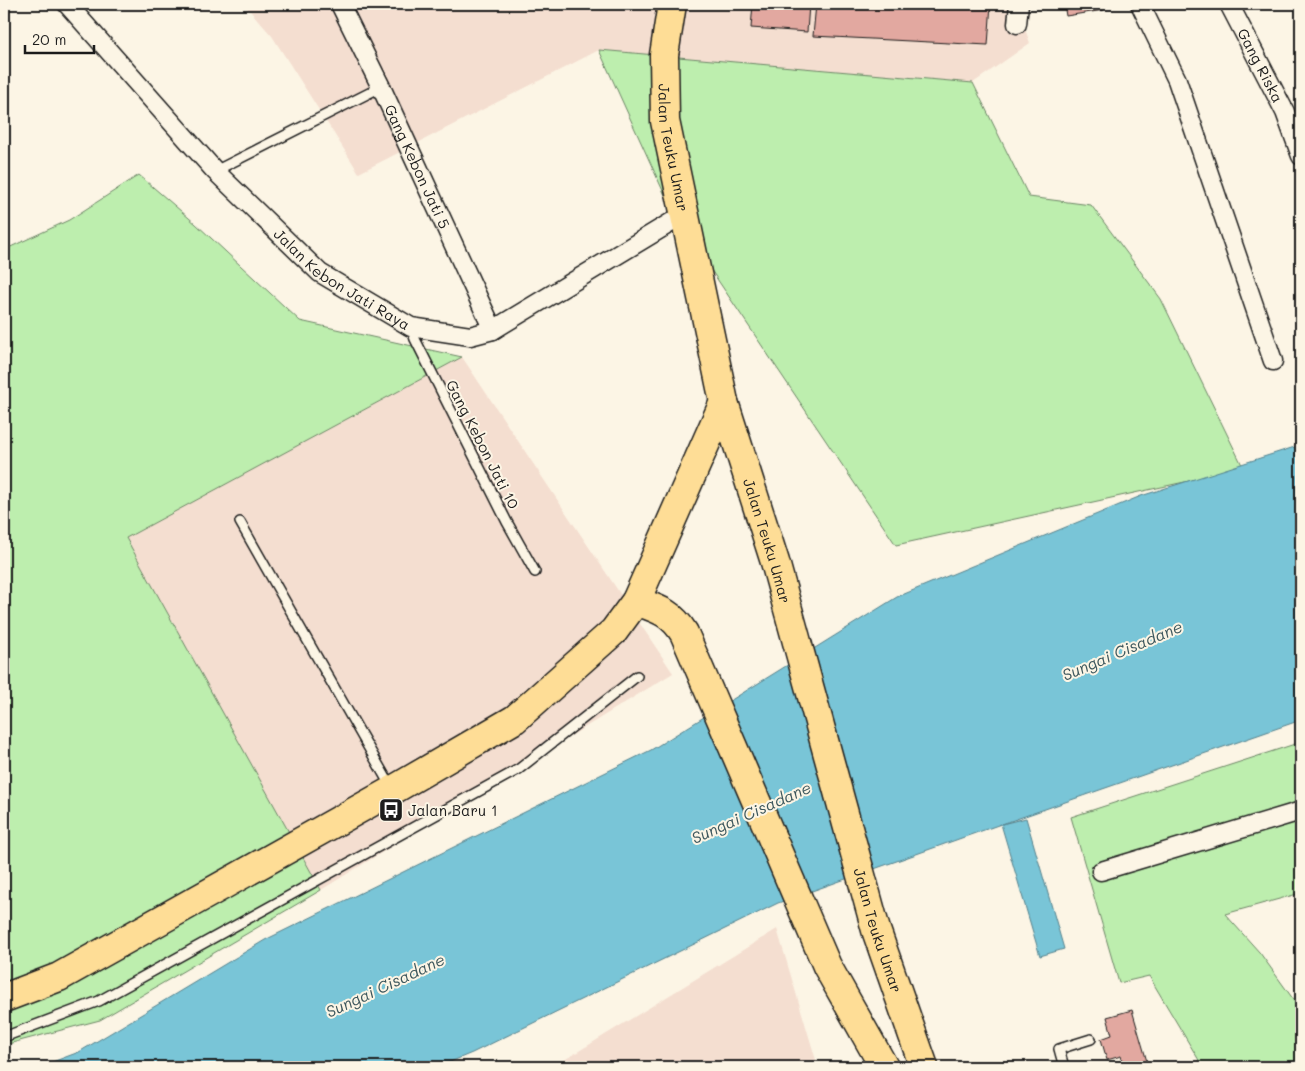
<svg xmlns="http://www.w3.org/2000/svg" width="1305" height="1071" font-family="Mali,sans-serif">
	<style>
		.built { fill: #f4ded0 }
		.green { fill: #bdeeae; stroke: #6c8565 }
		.water { fill: #79c5d7; stroke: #54818c }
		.building { fill: #e2a8a0; stroke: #1c1c1c }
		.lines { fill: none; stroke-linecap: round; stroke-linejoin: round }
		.lane-casing { stroke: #1c1c1c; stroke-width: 12 }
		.street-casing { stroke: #1c1c1c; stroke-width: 21 }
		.primary-casing { stroke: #1c1c1c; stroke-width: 31 }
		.lane { stroke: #fcf5e5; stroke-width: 9 }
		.street { stroke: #fcf5e5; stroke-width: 18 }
		.primary { stroke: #fedd96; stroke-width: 28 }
		.labels { text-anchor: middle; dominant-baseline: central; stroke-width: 4; stroke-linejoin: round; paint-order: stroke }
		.street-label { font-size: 15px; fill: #1c1c1c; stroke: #fcf5e5 }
		.poi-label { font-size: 15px; fill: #1c1c1c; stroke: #fcf5e5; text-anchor: start }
		.water-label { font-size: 16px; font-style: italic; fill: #3d575d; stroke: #fcf5e5 }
	</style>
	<rect width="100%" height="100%" fill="#fcf5e5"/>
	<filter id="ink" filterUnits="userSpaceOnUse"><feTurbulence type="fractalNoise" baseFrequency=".02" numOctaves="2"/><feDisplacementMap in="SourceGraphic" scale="10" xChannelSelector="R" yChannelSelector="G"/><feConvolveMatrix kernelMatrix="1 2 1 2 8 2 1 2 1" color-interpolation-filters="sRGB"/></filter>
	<g filter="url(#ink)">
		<!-- built -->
		<path class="built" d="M244,4H1016L1030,43L973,83L599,50L359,173L272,36Z
			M462,357L673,673L321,890L125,538Z
			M777,929L818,1067H553Z"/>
		<!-- green -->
		<path class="green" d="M599,50L973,83L1029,197L1091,205L1161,299L1244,469L896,545L674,215Z
			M139,175L196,224L300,321L462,357L126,538L321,890L100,1020L4,1045V250L69,220Z
			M1301,742V893L1225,914L1260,953L1301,1010V1067H1203L1149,976L1119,983L1071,817Z"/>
		<!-- water -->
		<path class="water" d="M1301,445V720L1002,824L1026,818L1064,949L1040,956L1001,824L778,903L472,1053L438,1067H39L79,1052L265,940L651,750L897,597L1141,496Z"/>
		<!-- building -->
		<path class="building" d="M753,4H809L807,32L751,28Z
			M816,4H991L988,45L813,36Z
			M1064,4H1103L1104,10L1066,16Z
			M1132,1010L1148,1065L1140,1067H1124L1121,1056L1107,1060L1101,1039L1112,1035L1107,1017Z"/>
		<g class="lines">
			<defs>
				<path id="lane" d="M215,171L381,87
					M411,327L415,339L507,522L535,572
					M240,522L391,787
					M4,1037L99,1001L519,769L637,676
					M1064,1067L1059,1049L1091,1039"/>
				<g id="street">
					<path id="s1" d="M67,4L215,171L320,273L411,327L470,336L493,330L685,214"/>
					<path id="s2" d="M340,4L381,87L493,330"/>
					<path d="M1140,4L1177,80L1273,361"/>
					<path id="s3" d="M1229,4L1285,112L1301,156"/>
					<path d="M1017,24L1019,4"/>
					<path d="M1101,871L1301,811"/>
				</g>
				<g id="primary">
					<path id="s4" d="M672,4L664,55L665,121L724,402L775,562L876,930L924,1067"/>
					<path d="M636,601C658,609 671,612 684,633L827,966L884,1067"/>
					<path d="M4,998L59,977L393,790L515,719L614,631L636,601L724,402"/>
				</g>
			</defs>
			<!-- lane casing -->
			<use href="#lane" class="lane-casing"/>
			<!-- street casing -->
			<use href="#street" class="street-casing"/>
			<!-- primary casing -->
			<use href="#primary" class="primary-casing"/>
			<!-- lane -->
			<use href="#lane" class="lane"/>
			<!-- street -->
			<use href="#street" class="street"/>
			<!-- primary -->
			<use href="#primary" class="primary"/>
		</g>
	</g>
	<!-- icons -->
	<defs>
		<symbol id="bus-square" viewBox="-11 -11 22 22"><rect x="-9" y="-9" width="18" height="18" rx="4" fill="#1c1c1c" stroke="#fcf5e5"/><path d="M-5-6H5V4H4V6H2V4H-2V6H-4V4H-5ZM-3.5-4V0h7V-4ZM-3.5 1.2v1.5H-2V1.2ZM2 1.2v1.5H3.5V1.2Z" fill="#fff"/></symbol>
	</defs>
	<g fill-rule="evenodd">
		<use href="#bus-square" x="377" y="796" width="28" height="28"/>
	</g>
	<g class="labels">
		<!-- street labels -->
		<g class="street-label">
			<text stroke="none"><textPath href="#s3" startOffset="69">Gang Riska</textPath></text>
			<text stroke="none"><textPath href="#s4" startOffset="145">Jalan Teuku Umar</textPath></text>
			<text stroke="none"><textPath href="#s2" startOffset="180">Gang Kebon Jati 5</textPath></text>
			<text stroke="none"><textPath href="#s1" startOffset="391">Jalan Kebon Jati Raya</textPath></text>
			<text transform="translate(483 444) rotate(63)">Gang Kebon Jati 10</text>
			<text stroke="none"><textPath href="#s4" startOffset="550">Jalan Teuku Umar</textPath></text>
			<text stroke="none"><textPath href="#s4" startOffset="955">Jalan Teuku Umar</textPath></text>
		</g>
		<!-- poi labels -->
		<g class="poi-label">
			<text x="408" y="810">Jalan Baru 1</text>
		</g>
		<!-- water labels -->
		<g class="water-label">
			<text transform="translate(1122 650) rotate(-23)">Sungai Cisadane</text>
			<text transform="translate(751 812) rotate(-24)">Sungai Cisadane</text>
			<text transform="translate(385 985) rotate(-25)">Sungai Cisadane</text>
		</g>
	</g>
	<!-- margin -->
	<rect width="1305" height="1071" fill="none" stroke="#fcf5e5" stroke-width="20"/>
	<rect x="10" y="10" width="1285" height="1051" fill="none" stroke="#1c1c1c" stroke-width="2" filter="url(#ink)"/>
	<!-- scale -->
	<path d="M25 45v8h69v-8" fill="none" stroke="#1c1c1c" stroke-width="2.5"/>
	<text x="32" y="45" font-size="15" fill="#1c1c1c" stroke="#fcf5e5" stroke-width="4" paint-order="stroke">20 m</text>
</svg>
